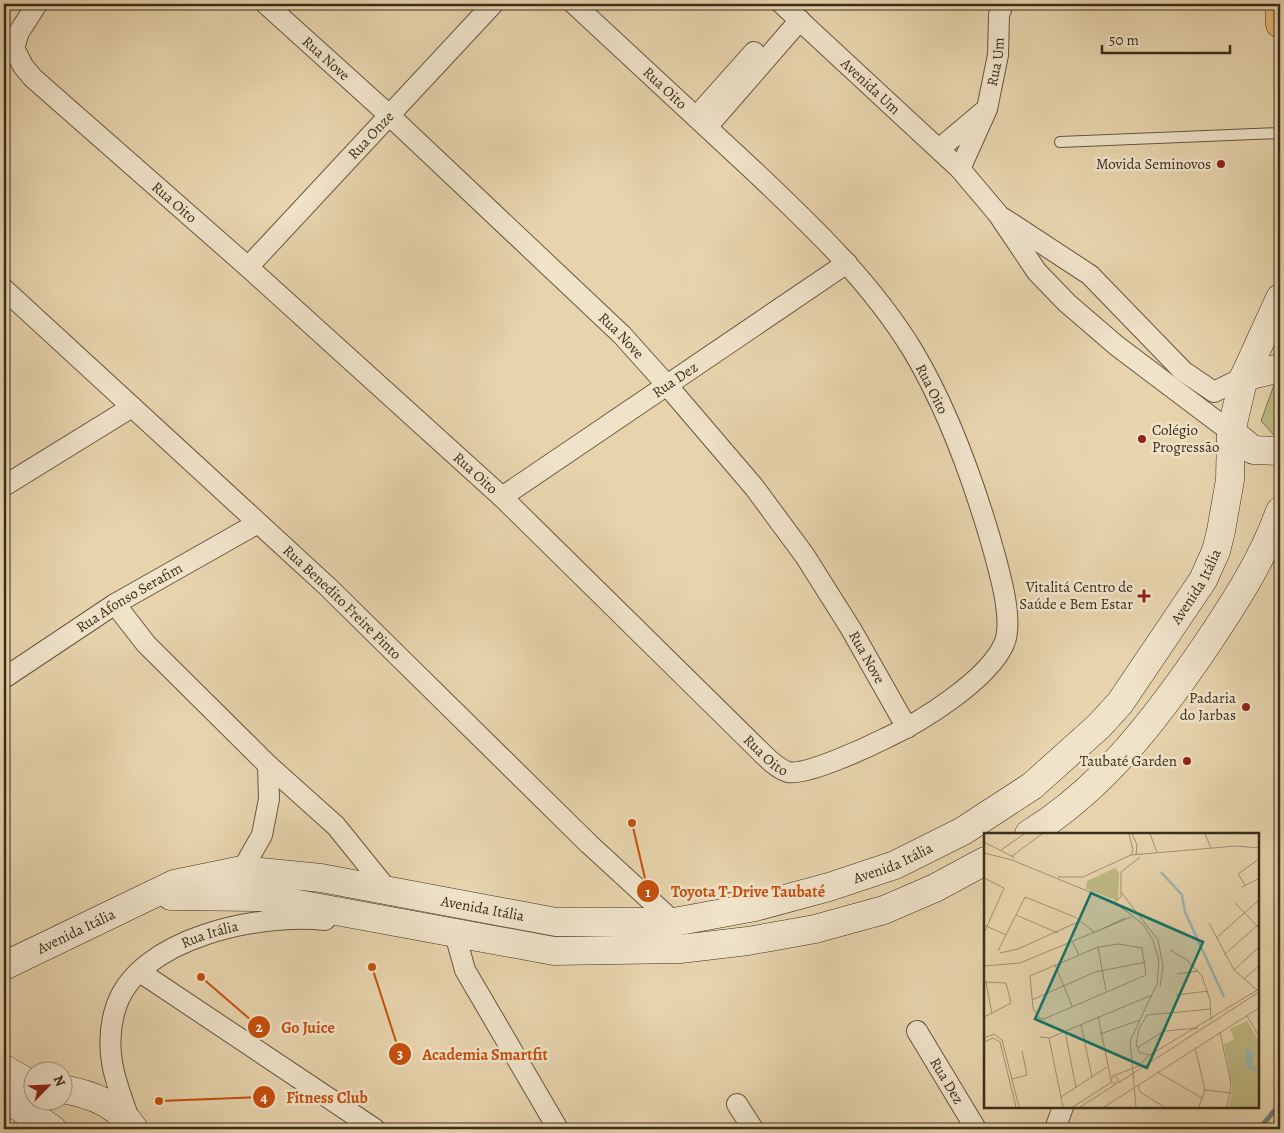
<svg xmlns="http://www.w3.org/2000/svg" width="1284" height="1133" font-family="Alegreya,serif">
	<style>
		.green { fill: #beba84; stroke: #7c7450 }
		.lines { fill: none; stroke-linecap: round; stroke-linejoin: round }
		.stream { stroke: #757f77; stroke-width: 5 }
		.lane-casing { stroke: #665740; stroke-width: 12 }
		.street-casing { stroke: #665740; stroke-width: 22 }
		.secondary-casing { stroke: #3b2d1b; stroke-width: 29 }
		.primary-casing { stroke: #3b2d1b; stroke-width: 29 }
		.lane { stroke: #efe3ca; stroke-width: 10 }
		.street { stroke: #efe3ca; stroke-width: 20 }
		.secondary { stroke: #efe3ca; stroke-width: 28 }
		.primary { stroke: #e4ba76; stroke-width: 28 }
		.poi-dot { fill: #8f2418; stroke: #efe3ca; stroke-width: 2 }
		.labels { text-anchor: middle; dominant-baseline: central; stroke-width: 5; stroke-linejoin: round; paint-order: stroke }
		.street-label { font-size: 15px; fill: #3b2d1b; stroke: #efe3ca }
		.poi-label { font-size: 15px; fill: #3b2d1b; stroke: #efe3ca; text-anchor: end }
		.inset-river { fill: none; stroke: #9cb5b5; stroke-width: 2.5 }
		.inset-road { fill: none; stroke: #a29173; stroke-width: 1 }
		.view { fill: #0f766e; fill-opacity: 0.15; stroke: #0f766e; stroke-width: 2.5 }
		.inset-edge { fill: none; stroke: #3b2d1b; stroke-width: 2.5 }
		.leader { fill: none; stroke: #c5500f; stroke-width: 2 }
		.callout-dot { fill: #c5500f; stroke: #efe3ca; stroke-width: 2 }
		.mark-label { font-size: 15px; text-anchor: middle; font-weight: bold; fill: #fff }
		.callout-label { font-size: 16px; text-anchor: middle; font-weight: bold; fill: #c5500f; stroke: #efe3ca; stroke-width: 5; stroke-linejoin: round; paint-order: stroke }
	</style>
	<rect width="100%" height="100%" fill="#e7d4ad"/>
	<filter id="stains"><feTurbulence type="fractalNoise" baseFrequency=".004" numOctaves="4"/><feColorMatrix values="0 0 0 0 .2 0 0 0 0 .09 0 0 0 0 .02 0 0 0 .5 -.17"/></filter>
	<radialGradient id="worn" r=".72"><stop offset=".6" stop-color="#630" stop-opacity="0"/><stop offset="1" stop-color="#630" stop-opacity=".3"/></radialGradient>
	<!-- green -->
	<path class="green" d="M1274,385H1280V435H1274L1261,421Z"/>
	<g class="lines">
		<!-- stream -->
		<path class="stream" d="M1259,1129L1280,1104"/>
		<defs>
			<path id="lane" d="M1060,142L1280,133"/>
			<g id="street">
				<path id="s1" d="M37,4L19,32L14,48L23,66L33,78L248,267L502,497L762,753C769,760 778,769 788,772C806,776 868,747 886,738C921,722 988,680 1004,644C1015,619 997,564 990,538C971,474 947,408 913,351C871,282 812,226 754,171C694,115 634,59 574,4"/>
				<path id="s2" d="M266,4L389,115L622,335L666,384L754,487L805,556L851,629L907,728"/>
				<path id="s3" d="M782,4L960,169L998,214L1037,272L1067,303L1117,346L1231,432"/>
				<path d="M696,117L754,52"/>
				<path d="M707,127L800,20"/>
				<path d="M939,149L983,112"/>
				<path id="s4" d="M960,169L987,109L998,55L999,15L1003,4"/>
				<path d="M1003,218L1090,275L1183,371L1214,392L1244,377"/>
				<path id="s5" d="M248,267L493,4"/>
				<path id="s6" d="M4,289L328,587L589,844L674,922"/>
				<path d="M4,486L132,407"/>
				<path id="s7" d="M502,497L847,263"/>
				<path d="M115,604L146,644L268,765L336,826L390,893"/>
				<path id="s8" d="M4,678L115,604L258,523"/>
				<path d="M242,870L262,835L269,799L268,765"/>
				<path d="M441,933L455,934L465,970L558,1129"/>
				<path d="M140,972L375,1129"/>
				<path id="s9" d="M917,1031L976,1129"/>
				<path d="M737,1104L753,1129"/>
				<path id="s10" d="M130,1121C116,1083 103,1051 115,1010C136,937 261,913 325,920"/>
				<path d="M1055,1129L1063,1107"/>
			</g>
			<g id="secondary">
				<path d="M1244,377L1280,368"/>
				<path d="M1231,432L1253,450L1280,451"/>
				<path d="M1029,834C1104,788 1158,716 1207,644C1235,602 1263,559 1280,511"/>
				<path d="M171,896L260,897L554,951L680,949L748,941L815,929L884,910L935,888L985,861"/>
				<path id="s11" d="M4,966L174,884L242,870L321,878L556,922H674L755,907L829,887L895,865L963,831L1032,786L1099,726L1120,703L1203,580L1216,551L1221,531L1230,480L1231,432L1244,377L1280,298"/>
				<path d="M4,1069L32,1085"/>
				<path d="M62,1089C91,1094 118,1104 134,1129"/>
				<path d="M4,1097L52,1129"/>
			</g>
			<path id="primary" d="M1279,4L1280,24"/>
		</defs>
		<!-- lane casing -->
		<use href="#lane" class="lane-casing"/>
		<!-- street casing -->
		<use href="#street" class="street-casing"/>
		<!-- secondary casing -->
		<use href="#secondary" class="secondary-casing"/>
		<!-- primary casing -->
		<use href="#primary" class="primary-casing"/>
		<!-- lane -->
		<use href="#lane" class="lane"/>
		<!-- street -->
		<use href="#street" class="street"/>
		<!-- secondary -->
		<use href="#secondary" class="secondary"/>
		<!-- primary -->
		<use href="#primary" class="primary"/>
	</g>
	<!-- markers -->
	<g class="poi-dot">
		<circle cx="1221" cy="164" r="5"/>
		<circle cx="1142" cy="439" r="5"/>
		<path d="M1141.5 588.5h5v5h5v5h-5v5h-5v-5h-5v-5h5z"/>
		<circle cx="1246" cy="707" r="5"/>
		<circle cx="1187" cy="761" r="5"/>
	</g>
	<g class="labels">
		<!-- street labels -->
		<g class="street-label">
			<text stroke="none"><textPath href="#s2" startOffset="81">Rua Nove</textPath></text>
			<text stroke="none"><textPath href="#s4" startOffset="114">Rua Um</textPath></text>
			<text stroke="none"><textPath href="#s3" startOffset="121">Avenida Um</textPath></text>
			<text transform="translate(665 88) rotate(43)">Rua Oito</text>
			<text stroke="none"><textPath href="#s5" startOffset="180">Rua Onze</textPath></text>
			<text stroke="none"><textPath href="#s1" startOffset="274">Rua Oito</textPath></text>
			<text stroke="none"><textPath href="#s2" startOffset="486">Rua Nove</textPath></text>
			<text stroke="none"><textPath href="#s7" startOffset="209">Rua Dez</textPath></text>
			<text transform="translate(932 389) rotate(63)">Rua Oito</text>
			<text stroke="none"><textPath href="#s1" startOffset="679">Rua Oito</textPath></text>
			<text stroke="none"><textPath href="#s11" startOffset="1342">Avenida Itália</textPath></text>
			<text stroke="none"><textPath href="#s8" startOffset="149">Rua Afonso Serafim</textPath></text>
			<text stroke="none"><textPath href="#s6" startOffset="461">Rua Benedito Freire Pinto</textPath></text>
			<text stroke="none"><textPath href="#s2" startOffset="892">Rua Nove</textPath></text>
			<text stroke="none"><textPath href="#s1" startOffset="1084">Rua Oito</textPath></text>
			<text stroke="none"><textPath href="#s11" startOffset="922">Avenida Itália</textPath></text>
			<text stroke="none"><textPath href="#s11" startOffset="502">Avenida Itália</textPath></text>
			<text stroke="none"><textPath href="#s11" startOffset="80">Avenida Itália</textPath></text>
			<text stroke="none"><textPath href="#s10" startOffset="241">Rua Itália</textPath></text>
			<text stroke="none"><textPath href="#s9" startOffset="58">Rua Dez</textPath></text>
		</g>
		<!-- poi labels -->
		<g class="poi-label">
			<text x="1211" y="164">Movida Seminovos</text>
			<text x="1152" y="430" text-anchor="start">Colégio<tspan x="1152" dy="17">Progressão</tspan></text>
			<text x="1133" y="587">Vitalitá Centro de<tspan x="1133" dy="17">Saúde e Bem Estar</tspan></text>
			<text x="1236" y="698">Padaria<tspan x="1236" dy="17">do Jarbas</tspan></text>
			<text x="1177" y="761">Taubaté Garden</text>
		</g>
	</g>
	<!-- overview -->
	<g transform="translate(984 833)">
		<rect width="275" height="275" fill="#e7d4ad"/>
		<path d="M131,35L135,39L134,68L102,56L103,48ZM263,188L275,208V271L273,274H245L248,254L240,211L250,206L246,196Z" fill="#beba84"/>
		<path d="M261,215L270,219L268,232L275,239L262,235Z" fill="#9cb5b5"/>
		<path class="inset-river" d="M177,39L198,62L201,79L240,164"/>
		<path class="inset-road" d="M145,1L149,17L147,22M148,1L153,12L152,22M166,1L173,19M221,1L227,15M0,9L31,25M17,17L40,1M0,20L28,27L130,69L159,91L169,107L175,128L173,151L146,208L152,274M28,23L58,1M74,44H99L147,22L252,13L275,15M0,45L20,55L0,100M261,52L254,41L275,26M258,54L274,46M137,59L174,107L179,133L176,154M130,69L137,64V39L156,24M251,70L275,95M32,82L74,100M225,90L250,137L273,157M0,92L22,102M118,96L141,85M232,105L275,67M88,108L95,122M135,111L158,115L162,142L60,186L55,185L49,175L46,143L114,114ZM114,114L122,158M186,117L203,127L218,143L226,167L227,187M14,118L41,64L91,84L110,99M16,120L34,116L96,88M240,122L275,91M71,132L88,173M0,133L36,130L147,84M250,137L275,114M193,141L214,138M260,146L275,133M0,149L22,150L27,170L0,184M2,149L8,181M192,162L224,158M48,167L111,139L162,129M114,183L127,247M263,183L275,203M97,191L108,244M81,198L92,255M236,199L247,251L243,274M116,201L156,187M56,204L65,205L168,162M0,205L10,201L18,207L35,274M65,205L79,274M0,209L9,205L16,209L32,274M211,214L221,257L215,274M153,215L180,198L214,195M165,222L155,219L152,211L155,196L163,182L227,176M173,239L220,266M131,243L135,247L131,251L127,248L129,243L155,233L164,223L275,156M28,246L43,242L38,218M134,250L275,159M154,252L156,259L180,274M221,257L247,260M77,264L123,234M89,274L128,249M96,274L132,251M120,274L275,175"/>
		<path class="view" d="M107,60L219,109L163,235L51,186Z"/>
		<rect width="275" height="275" class="inset-edge"/>
	</g>
	<!-- callouts -->
	<path class="leader" d="M632 823L648 891M201 977L259 1027M372 967L400 1054M159 1101L264 1097"/>
	<g class="callout-dot">
		<circle cx="632" cy="823" r="5"/>
		<circle cx="201" cy="977" r="5"/>
		<circle cx="372" cy="967" r="5"/>
		<circle cx="159" cy="1101" r="5"/>
		<circle cx="648" cy="891" r="12"/>
		<circle cx="259" cy="1027" r="12"/>
		<circle cx="400" cy="1054" r="12"/>
		<circle cx="264" cy="1097" r="12"/>
	</g>
	<g class="mark-label">
		<text x="648" y="897">1</text>
		<text x="259" y="1032">2</text>
		<text x="400" y="1059">3</text>
		<text x="264" y="1102">4</text>
	</g>
	<g class="callout-label">
		<text x="748" y="897">Toyota T-Drive Taubaté</text>
		<text x="308" y="1033">Go Juice</text>
		<text x="485" y="1060">Academia Smartfit</text>
		<text x="327" y="1103">Fitness Club</text>
	</g>
	<!-- margin -->
	<rect width="1284" height="1133" fill="none" stroke="#e7d4ad" stroke-width="20"/>
	<rect x="5" y="5" width="1274" height="1123" fill="none" stroke="#3b2d1b" stroke-width="2.5"/>
	<rect x="10" y="10" width="1264" height="1113" fill="none" stroke="#3b2d1b"/>
	<!-- north arrow -->
	<g transform="translate(48 1086) rotate(66)"><circle r="24" fill="#efe3ca" stroke="#a79a84"/>
	<path d="M0-4L9 19L0 12L-9 19Z" fill="#8f2418"/>
	<text y="-8" font-size="14" font-weight="bold" text-anchor="middle" fill="#3b2d1b">N</text>
	</g>
	<!-- scale -->
	<path d="M1102 45v8h128v-8" fill="none" stroke="#3b2d1b" stroke-width="2.5"/>
	<text x="1109" y="45" font-size="15" fill="#3b2d1b" stroke="#efe3ca" stroke-width="4" paint-order="stroke">50 m</text>
	<rect width="100%" height="100%" filter="url(#stains)"/>
	<rect width="100%" height="100%" fill="url(#worn)"/>
</svg>
